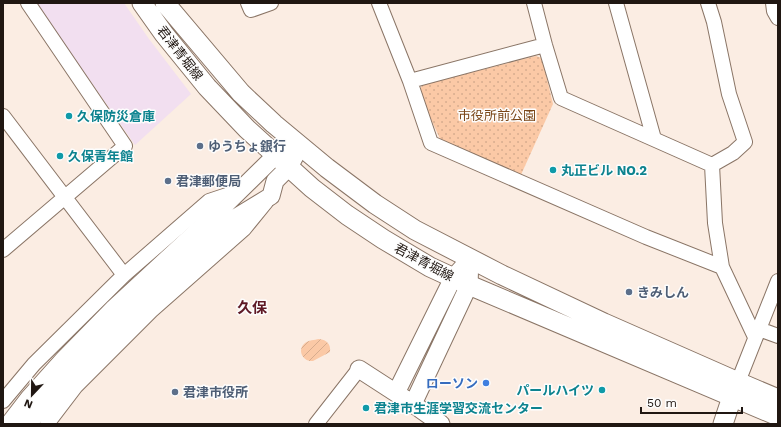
<svg xmlns="http://www.w3.org/2000/svg" width="781" height="427" font-family="'Work Sans','Noto Sans JP',sans-serif">
	<style>
		.commercial { fill: #f2dff0 }
		.grass { fill: url(#grass-dots) }
		.garden { fill: url(#garden-furrows) }
		.lines { fill: none; stroke-linecap: round; stroke-linejoin: round }
		.minor-casing { stroke: #8a7566; stroke-width: 16 }
		.tertiary-casing { stroke: #8a7566; stroke-width: 19 }
		.secondary-casing { stroke: #8a7566; stroke-width: 21 }
		.minor { stroke: #fff; stroke-width: 14 }
		.tertiary { stroke: #fff; stroke-width: 17 }
		.secondary { stroke: #fff; stroke-width: 19 }
		.culture-dot { fill: #0f9aa8; stroke: #fdfdfd; stroke-width: 1.5 }
		.service-dot { fill: #5c6f8a; stroke: #fdfdfd; stroke-width: 1.5 }
		.shop-dot { fill: #3f7fe0; stroke: #fdfdfd; stroke-width: 1.5 }
		.labels { text-anchor: middle; dominant-baseline: central; stroke-width: 3; stroke-linejoin: round; paint-order: stroke }
		.street-label { font-size: 13px; fill: #201712; stroke: #fdfdfd }
		.park-label { font-size: 13px; fill: #7a4618; stroke: #fdfdfd }
		.culture-label { font-size: 13px; font-weight: bold; fill: #0d838f; stroke: #fdfdfd; text-anchor: start }
		.service-label { font-size: 13px; font-weight: bold; fill: #4e5e75; stroke: #fdfdfd; text-anchor: start }
		.shop-label { font-size: 13px; font-weight: bold; fill: #366cbe; stroke: #fdfdfd; text-anchor: end }
		.quarter-label { font-size: 15px; font-weight: bold; fill: #5e1925; stroke: #fdfdfd }
	</style>
	<defs>
		<pattern id="grass-dots" width="8" height="8" patternUnits="userSpaceOnUse"><rect width="8" height="8" fill="#fbc9a6"/><path d="M2 2h.1M6 6h.1" fill="none" stroke="#d7ac8e" stroke-width="1.8" stroke-linecap="round"/></pattern>
		<pattern id="garden-furrows" width="10" height="10" patternUnits="userSpaceOnUse"><rect width="10" height="10" fill="#fbc9a6"/><path d="M-1 1l2-2M0 10L10 0M9 11l2-2" fill="none" stroke="#d7ac8e"/></pattern>
	</defs>
	<rect width="100%" height="100%" fill="#fbede3"/>
	<!-- commercial -->
	<path class="commercial" d="M36,3H124L149,39L191,94L135,145Z"/>
	<!-- grass -->
	<path class="grass" d="M536,56L542,58L553,104L520,177L441,141L419,93L422,85Z"/>
	<!-- garden -->
	<path class="garden" d="M319,339C327,340 331,344 330,352L313,361C302,362 297,349 305,343C309,340 314,340 319,339Z"/>
	<g class="lines">
		<defs>
			<path id="minor" d="M248,3L251,10L271,3
				M379,3L410,81L431,143L646,237L722,267
				M534,3L545,45L561,98L712,165
				M616,3L654,139
				M708,3L714,22L729,94L745,142L733,153L712,165
				M773,3L774,11L778,18
				M410,81L545,45
				M3,116L124,275
				M712,165L715,223L722,267L755,337
				M3,250L125,146L28,3
				M759,329L778,336
				M738,382L778,281
				M3,401L34,364L124,275L209,201L239,191
				M47,424L76,386L151,311L244,229L266,202
				M316,424L359,369"/>
			<path id="tertiary" d="M359,369L413,404L441,424
				M396,393L453,278L462,268
				M413,404L469,285L470,258
				M9,424L29,398L64,359L114,308L222,208L276,155L301,147
				M28,424L41,408L75,370L125,320L235,218L271,196L275,181L289,167L295,156"/>
			<path id="secondary" d="M142,3L164,34L207,87L247,129L312,188L347,215L383,239L430,267L469,285L778,416
				M165,3L241,93L274,124L327,168L375,204L415,230L502,275L604,323L738,382L778,399
				M723,424L736,385"/>
		</defs>
		<!-- minor casing -->
		<use href="#minor" class="minor-casing"/>
		<!-- tertiary casing -->
		<use href="#tertiary" class="tertiary-casing"/>
		<!-- secondary casing -->
		<use href="#secondary" class="secondary-casing"/>
		<!-- minor -->
		<use href="#minor" class="minor"/>
		<!-- tertiary -->
		<use href="#tertiary" class="tertiary"/>
		<!-- secondary -->
		<use href="#secondary" class="secondary"/>
	</g>
	<!-- markers -->
	<g class="culture-dot">
		<circle cx="69" cy="116" r="4"/>
		<circle cx="60" cy="156" r="4"/>
		<circle cx="553" cy="170" r="4"/>
		<circle cx="602" cy="390" r="4"/>
		<circle cx="366" cy="408" r="4"/>
	</g>
	<g class="service-dot">
		<circle cx="200" cy="146" r="4"/>
		<circle cx="168" cy="181" r="4"/>
		<circle cx="629" cy="292" r="4"/>
		<circle cx="175" cy="392" r="4"/>
	</g>
	<circle class="shop-dot" cx="486" cy="383" r="4"/>
	<g class="labels">
		<!-- street labels -->
		<g class="street-label">
			<text transform="translate(180 53) rotate(52)">君津青堀線</text>
			<text transform="translate(424 262) rotate(28)">君津青堀線</text>
		</g>
		<!-- park labels -->
		<g class="park-label">
			<text x="497" y="115">市役所前公園</text>
		</g>
		<!-- culture labels -->
		<g class="culture-label">
			<text x="77" y="116">久保防災倉庫</text>
			<text x="68" y="156">久保青年館</text>
			<text x="561" y="170">丸正ビル NO.2</text>
			<text x="594" y="390" text-anchor="end">パールハイツ</text>
			<text x="374" y="408">君津市生涯学習交流センター</text>
		</g>
		<!-- service labels -->
		<g class="service-label">
			<text x="208" y="146">ゆうちょ銀行</text>
			<text x="176" y="181">君津郵便局</text>
			<text x="637" y="292">きみしん</text>
			<text x="183" y="392">君津市役所</text>
		</g>
		<!-- shop labels -->
		<g class="shop-label">
			<text x="478" y="383">ローソン</text>
		</g>
		<!-- quarter labels -->
		<g class="quarter-label">
			<text x="252" y="308">久保</text>
		</g>
	</g>
	<!-- border -->
	<rect width="781" height="427" fill="none" stroke="#201712" stroke-width="8"/>
	<!-- north arrow -->
	<g transform="translate(32 395) rotate(202)" stroke="#fdfdfd" stroke-width="3" paint-order="stroke">
	<path d="M0-3L7 15L0 10L-7 15Z" fill="#201712"/>
	<text y="-6" font-size="11" font-weight="bold" text-anchor="middle" fill="#201712">N</text>
	</g>
	<!-- scale -->
	<path d="M641 407v6h101v-6" fill="none" stroke="#201712" stroke-width="2"/>
	<text x="647" y="407" font-size="12" fill="#201712" stroke="#fdfdfd" stroke-width="3" paint-order="stroke">50 m</text>
</svg>
